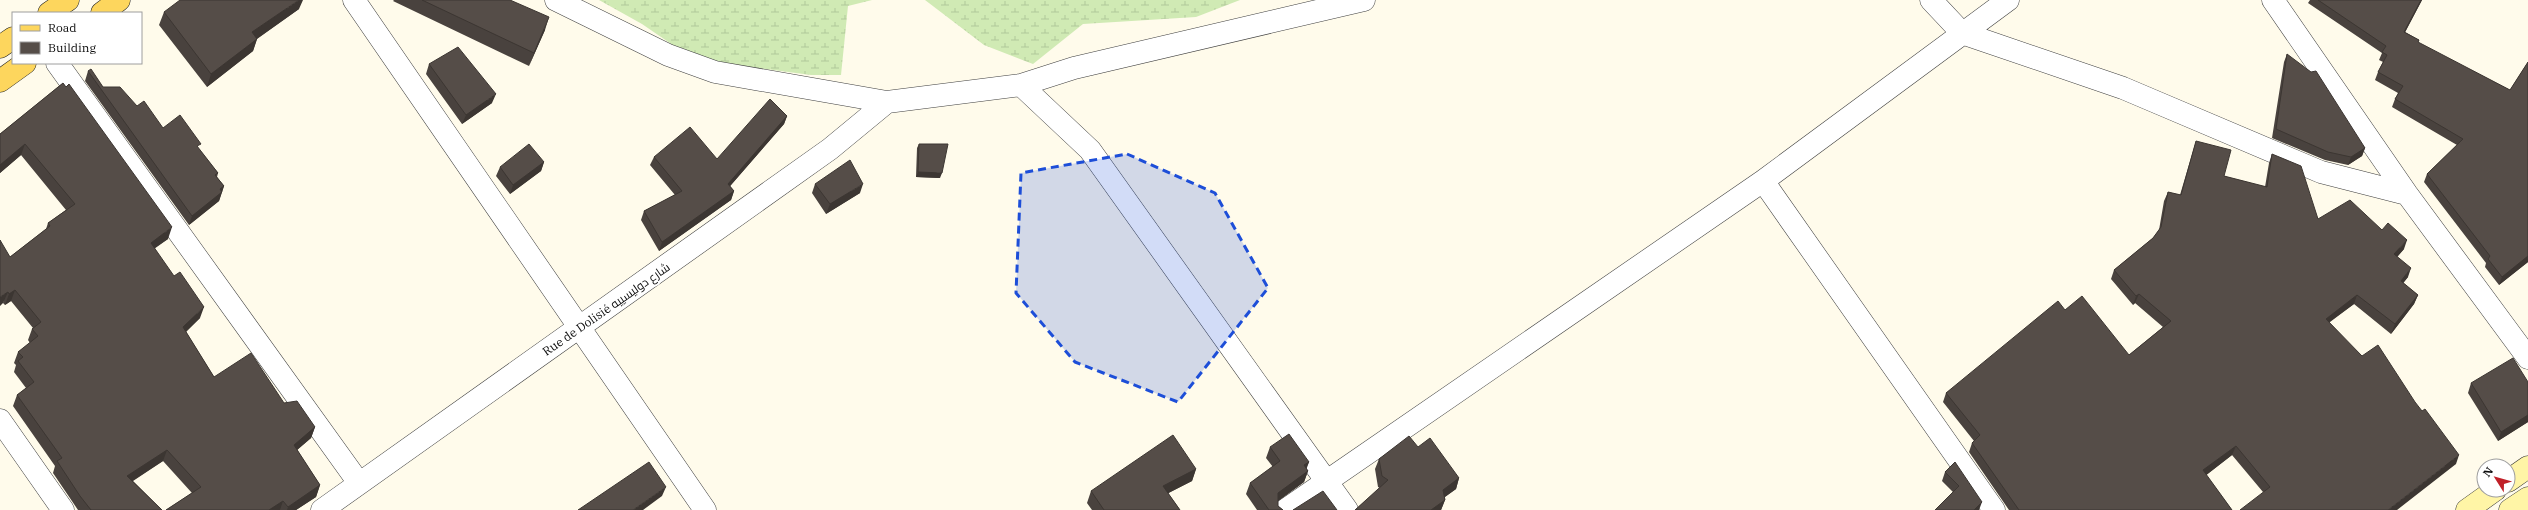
<svg xmlns="http://www.w3.org/2000/svg" width="2528" height="510" font-family="'IBM Plex Serif',Cairo,serif">
	<style>
		.wetland { fill: url(#wetland-marsh) }
		.lines { fill: none; stroke-linecap: round; stroke-linejoin: round }
		.street-casing { stroke: #3f3f3f; stroke-width: 23 }
		.secondary-casing { stroke: #2e2e2e; stroke-width: 23 }
		.primary-casing { stroke: #1d1d1d; stroke-width: 23 }
		.street { stroke: #fff; stroke-width: 22 }
		.secondary { stroke: #fff5a6; stroke-width: 22 }
		.primary { stroke: #fdd65d; stroke-width: 22 }
		.wall { fill: #49423e }
		.shaded-wall { fill: #3c3632 }
		.building { fill: #554d48; stroke: #3c3632 }
		.marked { fill: #1d4ed8; fill-opacity: 0.2; stroke: #1d4ed8; stroke-width: 3; stroke-dasharray: 8 5; stroke-linejoin: round }
		.labels { text-anchor: middle; dominant-baseline: central; stroke-width: 4; stroke-linejoin: round; paint-order: stroke }
		.street-label { font-size: 12px; fill: #0c0c0c; stroke: #fff }
	</style>
	<defs>
		<pattern id="wetland-marsh" width="20" height="14" patternUnits="userSpaceOnUse"><rect width="20" height="14" fill="#d0eab4"/><path d="M1 5h8M5 5V1M11 12h8M15 12V8" fill="none" stroke="#b1c89a"/></pattern>
	</defs>
	<rect width="100%" height="100%" fill="#fffbeb"/>
	<!-- wetland -->
	<path class="wetland" d="M599,0H872L848,6L841,75H811L721,63L683,52L642,24Z
		M925,0H1240L1196,17L1083,24L1033,64L984,45Z"/>
	<g class="lines">
		<defs>
			<path id="street" d="M354,0L705,510
				M556,0L668,55L715,72L887,102L1021,85L1074,68L1364,0
				M1931,0L1962,33L2123,88L2321,172L2407,194
				M2273,0L2407,194L2528,358
				M57,63L359,483
				M1021,85L1090,150L1347,510
				M1763,181L1994,510
				M0,420L63,510
				M322,510L830,149L887,102
				M1285,510L1763,181L2008,0"/>
			<path id="secondary" d="M2508,481L2528,467
				M2467,510L2495,490
				M2510,510L2528,498"/>
			<path id="primary" d="M49,13L68,0
				M102,13L119,0
				M0,47L13,38
				M0,81L25,63"/>
		</defs>
		<!-- street casing -->
		<use href="#street" class="street-casing"/>
		<!-- secondary casing -->
		<use href="#secondary" class="secondary-casing"/>
		<!-- primary casing -->
		<use href="#primary" class="primary-casing"/>
		<!-- street -->
		<use href="#street" class="street"/>
		<!-- secondary -->
		<use href="#secondary" class="secondary"/>
		<!-- primary -->
		<use href="#primary" class="primary"/>
	</g>
	<!-- wall -->
	<path class="wall" d="M394,0H510L545,30L529,66L393,1Z
		M2310,0H2422L2405,32L2419,40L2418,43L2510,90L2528,62V262L2499,285L2485,267L2486,263L2424,182L2427,174L2457,145L2392,107L2395,99L2398,93L2375,80L2378,72L2383,62L2379,60L2382,53L2308,3Z
		M299,9L257,39L253,51L207,87L159,25L164,12Z
		M2287,54L2365,148L2362,156L2348,165L2325,160L2272,138L2284,62Z
		M429,64L492,103L462,124L426,74Z
		M88,71L103,87L137,106L163,128L199,149L218,173L217,177L224,186L219,201L189,225L85,81Z
		M63,83L168,239L154,248L200,318L186,332L214,377L284,403L315,427L311,438L297,450L320,485L316,497L296,510H166L192,493L163,461L133,481L162,510H78L53,473L55,466L13,406L17,395L26,388L14,372L16,365L14,363L18,352L30,343L28,340L32,329L33,328L11,301L5,305L3,303L10,257L46,229L48,223L66,210L21,155L0,173V134Z
		M787,116L784,124L730,186L734,191L731,200L659,251L641,220L644,211L675,195L650,165L654,157L717,159Z
		M2196,141L2224,176L2265,187L2269,163L2272,154L2318,219L2404,249L2397,257L2408,277L2403,283L2418,295L2414,304L2391,334L2354,304L2329,322L2456,464L2263,492L2232,455L2206,475L2232,510H2009L1969,452L1972,443L1974,441L1943,402L1946,393L2065,310L2129,355L2163,327L2135,303L2133,305L2111,279L2114,270L2153,238L2159,230L2164,201L2168,192L2180,195L2193,151Z
		M919,144L940,178L916,177L917,148Z
		M544,162L541,171L510,194L496,176L500,167Z
		M815,184L860,193L826,214L812,193Z
		M2528,382V422L2498,441L2468,393L2471,383Z
		M1270,447L1309,462L1306,468L1308,471L1304,482L1278,501V506L1283,510H1257L1246,494L1250,483L1273,467L1266,458Z
		M1418,447L1459,478L1456,489L1445,497V500L1441,510H1355L1380,488L1378,487L1375,469L1379,459Z
		M1955,462L1979,510L1953,492L1942,481L1945,472Z
		M1196,469L1192,481L1168,493L1180,510H1092L1087,503L1091,491Z"/>
	<!-- shaded-wall -->
	<path class="shaded-wall" d="M299,0H303L299,9L248,45L252,32Z
		M2421,0H2422L2401,40L2404,32Z
		M549,17L545,30L529,66L534,53Z
		M257,39L253,51L207,87L211,74Z
		M496,94L492,103L462,124L466,115Z
		M787,116L784,124L725,192L728,184Z
		M25,144L21,155L0,173V165Z
		M2365,148L2362,156L2348,165L2351,157Z
		M544,162L541,171L510,194L513,185Z
		M918,172L942,173L940,178L916,177Z
		M863,184L860,193L826,214L830,204Z
		M224,186L219,201L189,225L192,216Z
		M734,191L731,200L659,251L662,242Z
		M172,227L168,239L147,254L151,243Z
		M2407,240L2404,249L2391,264L2394,254Z
		M2528,256V262L2499,285L2502,277Z
		M2411,268L2408,277L2397,291L2401,281Z
		M15,290L11,301L5,305L9,294Z
		M8,292L3,303L0,306V297Z
		M2139,294L2135,303L2133,305L2136,296Z
		M2357,295L2354,304L2322,328L2326,319Z
		M2418,295L2414,304L2391,334L2395,324Z
		M204,307L200,318L179,338L183,327Z
		M2528,415V422L2498,441L2501,432Z
		M315,427L311,438L290,456L294,445Z
		M2236,446L2232,455L2200,480L2203,470Z
		M167,450L163,461L123,487L127,476Z
		M2459,455L2456,464L2397,510H2388Z
		M1309,462L1305,473L1304,465Z
		M1196,469L1192,481L1159,498L1163,486Z
		M1308,471L1304,482L1274,504L1278,493Z
		M1459,478L1456,489L1439,501L1443,490Z
		M320,485L316,497L296,510H287L288,507Z
		M666,487L662,496L643,510H633Z
		M1445,500L1441,510H1431Z
		M283,501L280,510H269Z
		M1982,502L1979,510H1974Z"/>
	<!-- building -->
	<path class="building" d="M180,0H299L252,32L257,39L211,74L164,12Z
		M422,0H510L549,17L534,53Z
		M2318,0H2421L2404,32L2419,40L2418,42L2510,90L2528,62V256L2502,277L2488,259L2490,256L2427,174L2463,139L2395,99L2403,86L2378,72L2387,55L2382,52L2386,46Z
		M458,47L496,94L466,115L429,64Z
		M2287,54L2311,72L2316,71L2365,148L2351,157L2328,152L2276,129Z
		M91,69L103,87H120L137,106L144,101L163,128L180,115L201,144L197,146L218,173L215,175L224,186L220,189L222,192L192,216L88,71Z
		M63,83L66,87L69,84L172,227L151,243L174,276L180,272L204,307L183,327L214,377L251,353L284,403L297,401L315,427L294,445L320,485L288,507L283,501L269,510H166L201,487L167,450L127,476L162,510H91L80,496L57,461L62,458L17,395L34,382L18,361L23,357L18,352L38,336L32,329L41,322L15,290L9,294L8,292L0,297V240L10,257L50,226L48,223L75,204L25,144L0,165V134Z
		M770,99L787,116L728,184L734,191L662,242L644,211L682,191L654,157L690,127L717,159Z
		M2196,141L2231,150L2224,176L2267,187L2272,154L2301,166L2318,219L2350,200L2382,230L2388,223L2407,240L2394,254L2411,268L2401,281L2418,295L2395,324L2357,295L2326,319L2362,356L2378,345L2415,402L2422,411L2425,409L2459,455L2388,510H2240L2270,487L2236,446L2203,470L2232,510H2019L1972,443L1980,435L1946,393L2058,301L2065,310L2082,296L2129,355L2171,321L2139,294L2136,296L2114,270L2153,238L2161,227L2168,192L2181,195Z
		M529,144L544,162L513,185L500,167Z
		M919,144H948L942,173L918,172Z
		M850,160L863,184L830,204L815,184Z
		M2513,358L2528,382V415L2501,432L2471,383Z
		M1289,434L1309,462L1304,465L1308,471L1278,493V506L1283,510H1269L1250,483L1280,461L1270,447Z
		M1173,435L1196,469L1163,486L1180,510H1104L1091,491Z
		M1409,436L1418,447L1430,438L1459,478L1443,490L1445,500L1431,510H1355L1388,480L1382,476L1379,459Z
		M649,462L666,487L633,510H578Z
		M1955,462L1982,502L1974,510H1935L1959,486L1945,472Z
		M1323,491L1337,510H1293Z"/>
	<!-- marked area -->
	<path class="marked" d="M1127,154L1215,193L1268,288L1178,402L1075,362L1016,293L1021,173Z"/>
	<g class="labels">
		<!-- street labels -->
		<g class="street-label">
			<text transform="translate(606 309) rotate(-35)">Rue de Dolisié شارع دوليسييه</text>
		</g>
	</g>
	<!-- legend -->
	<rect x="12" y="12" width="130" height="52" fill="#ffffff" stroke="#9e9e9e"/>
	<rect x="20" y="25" width="20" height="6" fill="#fdd65d" stroke="#9e9e9e"/>
	<text x="48" y="32" font-size="12" fill="#0c0c0c">Road</text>
	<rect x="20" y="42" width="20" height="12" fill="#554d48" stroke="#9e9e9e"/>
	<text x="48" y="52" font-size="12" fill="#0c0c0c">Building</text>
	<!-- north arrow -->
	<g transform="translate(2496 478) rotate(307)"><circle r="19" fill="#ffffff" stroke="#9e9e9e"/>
	<path d="M0-3L7 15L0 10L-7 15Z" fill="#c02028"/>
	<text y="-6" font-size="11" font-weight="bold" text-anchor="middle" fill="#0c0c0c">N</text>
	</g>
</svg>
